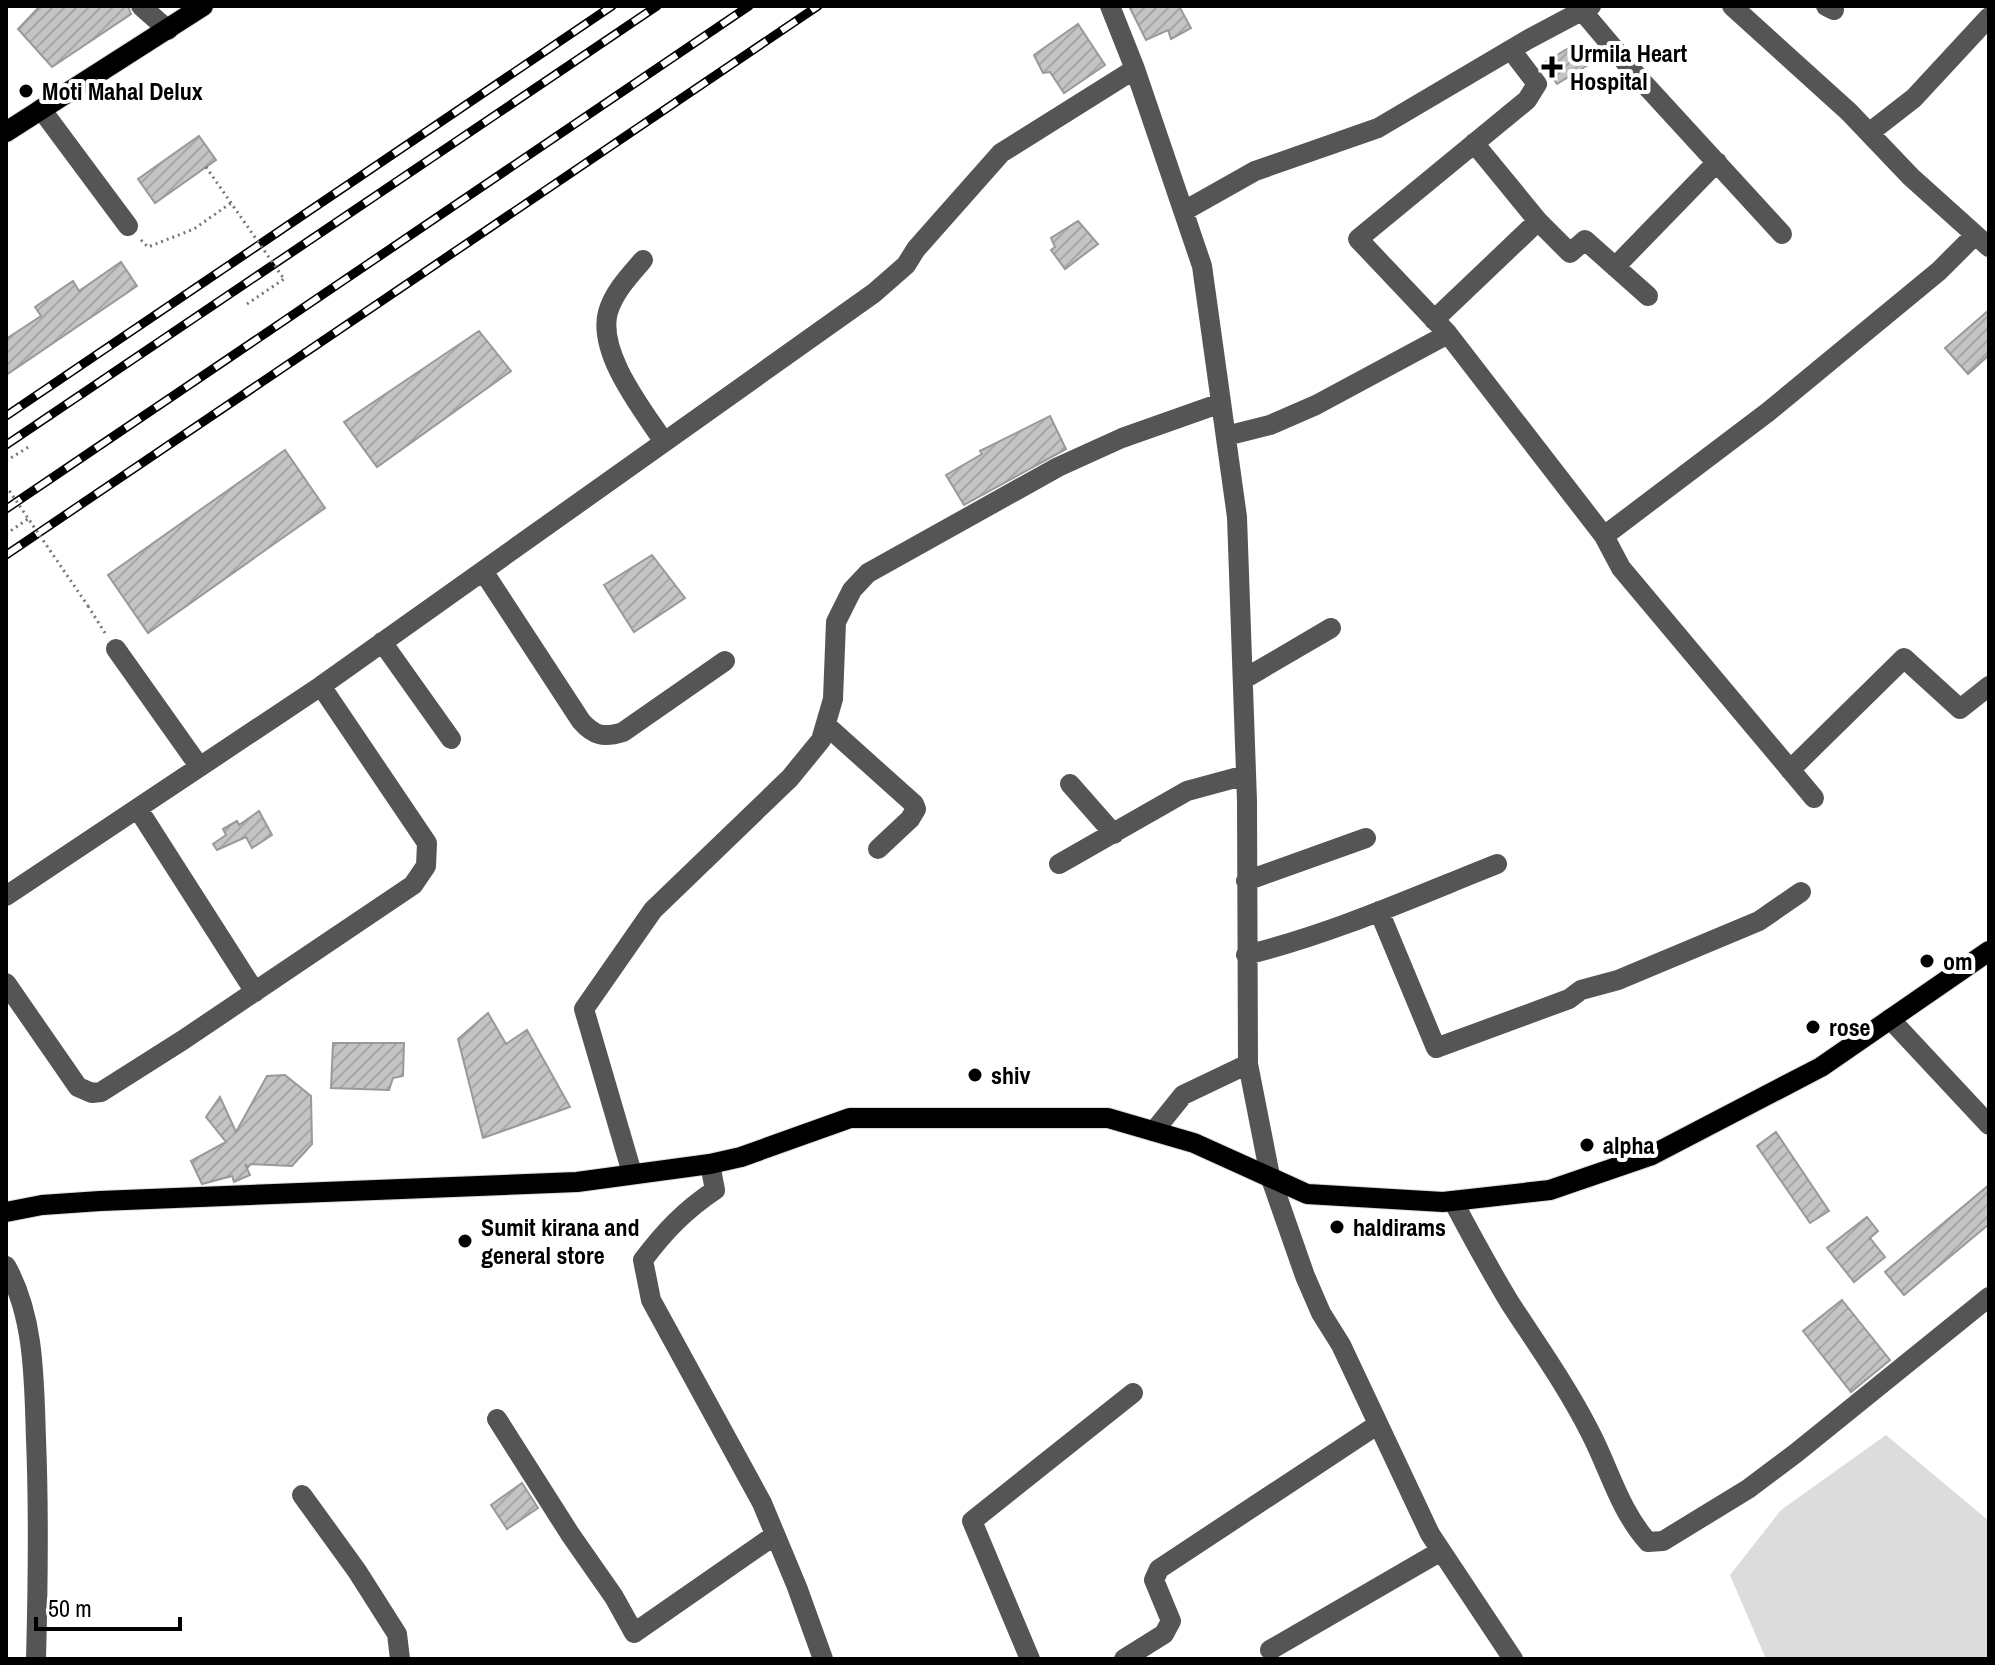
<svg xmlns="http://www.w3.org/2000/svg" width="1995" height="1665" font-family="'Archivo Narrow',sans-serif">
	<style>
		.pitch { fill: #dcdcdc }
		.building { fill: url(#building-hatch); stroke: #999; stroke-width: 2 }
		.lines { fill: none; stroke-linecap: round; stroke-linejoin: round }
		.major-casing { stroke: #dbdbdb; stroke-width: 22 }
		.path { stroke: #777; stroke-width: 3; stroke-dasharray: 2 4; stroke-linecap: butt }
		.minor { stroke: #555; stroke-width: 20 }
		.major { stroke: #000; stroke-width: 20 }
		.rail-casing { stroke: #000; stroke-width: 9 }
		.rail { stroke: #fff; stroke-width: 6; stroke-dasharray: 18; stroke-linecap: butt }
		.path-bridge { stroke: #777; stroke-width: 3; stroke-dasharray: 2 4; stroke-linecap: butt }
		.poi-dot { fill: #000; stroke: #fff; stroke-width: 3 }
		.labels { text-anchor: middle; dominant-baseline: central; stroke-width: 8; stroke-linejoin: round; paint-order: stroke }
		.poi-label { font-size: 24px; font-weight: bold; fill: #000; stroke: #fff; text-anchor: start }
	</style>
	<defs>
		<pattern id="building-hatch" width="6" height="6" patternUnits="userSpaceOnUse" patternTransform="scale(2)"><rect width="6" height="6" fill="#c4c4c4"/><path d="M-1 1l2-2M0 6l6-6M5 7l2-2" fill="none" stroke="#a7a7a7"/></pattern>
	</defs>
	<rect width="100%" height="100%" fill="#fff"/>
	<!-- pitch -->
	<path class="pitch" d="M1886,1435L1989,1521V1659H1766L1730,1575L1781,1510Z"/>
	<!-- building -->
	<path class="building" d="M40,6H128L131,14L52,67L18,29Z
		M1129,6H1179L1191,28L1171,39L1168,30L1146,40Z
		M1078,24L1105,65L1064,93L1050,72L1043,73L1034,55Z
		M1575,44L1588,65L1557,84L1544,63Z
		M199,136L216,160L155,203L138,179Z
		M1078,221L1098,244L1065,269L1051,250L1055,247L1051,238Z
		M121,262L137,286L6,375V339L41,316L35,307L73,281L79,291Z
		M1989,310V355L1968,374L1945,348Z
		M479,331L511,371L377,467L344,422Z
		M1050,416L1066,449L964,505L946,475L982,454L980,451Z
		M285,450L325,508L148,633L108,575Z
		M652,555L685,598L634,632L604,585Z
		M259,811L272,835L252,848L246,837L217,850L213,844L226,835L223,829L237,821L239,825Z
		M488,1013L506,1044L527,1030L570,1107L483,1138L458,1039Z
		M333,1043H404L403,1076L393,1078L389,1090L331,1088Z
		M285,1075L311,1096L312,1144L292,1166L251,1164L248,1167L245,1164L250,1175L234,1182L232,1176L202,1184L191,1161L226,1142L206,1117L220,1097L236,1132L267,1076Z
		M1776,1132L1829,1211L1810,1223L1757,1146Z
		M1989,1185V1224L1904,1295L1885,1272Z
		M1867,1217L1878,1231L1870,1238L1885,1257L1854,1282L1827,1248Z
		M1842,1300L1890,1360L1851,1392L1803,1331Z
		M522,1483L538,1508L507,1529L491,1505Z"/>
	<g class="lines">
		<defs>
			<path id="major" d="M6,132L203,6
				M6,1212L42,1205L100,1201L577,1182L710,1164L741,1157L850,1118H1108L1194,1143L1307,1194L1443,1202L1550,1190L1652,1155L1821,1067L1989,951"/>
		</defs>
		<!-- major casing -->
		<use href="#major" class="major-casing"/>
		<!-- path -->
		<path class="path" d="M141,240L148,247L194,229L231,203
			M247,304L284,279
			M6,461L30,446
			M6,534L28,519
			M88,606L105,633"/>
		<!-- minor -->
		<path class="minor" d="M141,6L168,30
			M1110,6L1135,69L1202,266L1237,517L1247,801L1248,1064L1270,1176L1305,1276L1321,1313L1341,1345L1430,1534L1513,1659
			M1578,6L1638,77L1782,234
			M1732,6L1849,112L1911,177L1989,247
			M1826,6L1834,10
			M1511,50L1537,84L1527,100L1358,239L1448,334L1604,536L1621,568L1814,798
			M41,109L128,226
			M1869,133L1914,98L1989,17
			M1474,143L1538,221L1570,253L1585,240L1648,296
			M1184,211L1255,171L1378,128L1527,40L1591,6
			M643,260C629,276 614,292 608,312C597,353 643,410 664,442
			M1615,267L1717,162
			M1434,320L1538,221
			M1226,436L1270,425L1316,405L1448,334
			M1604,536L1768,412L1939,271L1975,235
			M483,571L581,721C594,736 604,738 623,732L725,661
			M382,642L451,739
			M116,649L199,766
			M1244,679L1331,628
			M827,726L914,804L916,809L910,819L878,849
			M1790,770L1904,658L1960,709L1989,686
			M1070,784L1114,834
			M138,809L255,992
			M1059,864L1187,791L1246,775
			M1246,881L1366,838
			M6,896L321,686L874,293L906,265L916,249L1001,153L1135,69
			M1379,911L1436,1048L1569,999L1581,990L1618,980L1759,921L1801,892
			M1246,955C1332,934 1414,897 1497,864
			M6,983L78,1087L92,1093L101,1092L183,1040L413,885L426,866L427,843L321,686
			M1890,1019L1989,1125
			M1154,1131L1183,1095L1248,1064
			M710,1164L715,1190C685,1210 664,1232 643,1260L651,1300L762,1503L797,1587L823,1659
			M632,1173L584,1009L653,910L790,778L821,740L833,699L836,622L852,590L868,573L1058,467L1122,438L1221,403
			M1453,1201C1471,1235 1490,1270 1510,1303C1538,1346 1568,1388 1591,1434C1610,1471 1620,1511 1648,1542L1663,1541L1748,1489L1796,1453L1989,1297
			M6,1266C35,1317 34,1382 36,1439C39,1512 38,1586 36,1659
			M497,1419L570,1534L614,1597L634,1633L775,1535
			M302,1495L357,1571L397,1634L400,1659
			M1270,1650L1441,1551
			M1030,1659L972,1521L1133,1393
			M1124,1659L1164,1634L1171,1621L1154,1580L1159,1569L1377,1425"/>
		<!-- major -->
		<use href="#major" class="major"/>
		<defs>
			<path id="rail" d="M6,416L612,6
				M6,445L657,6
				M6,509L749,6
				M6,555L818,6"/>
		</defs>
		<!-- rail casing -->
		<use href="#rail" class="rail-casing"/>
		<!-- rail -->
		<use href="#rail" class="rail"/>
		<!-- path-bridge -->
		<path class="path-bridge" d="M206,167L284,279
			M6,486L88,606"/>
	</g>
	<!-- markers -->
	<g class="poi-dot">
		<path d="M1548 55h8v8h8v8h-8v8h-8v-8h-8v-8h8z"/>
		<circle cx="26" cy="91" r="8"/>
		<circle cx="1927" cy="961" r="8"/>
		<circle cx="1813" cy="1027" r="8"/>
		<circle cx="975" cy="1075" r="8"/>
		<circle cx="1587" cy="1145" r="8"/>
		<circle cx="1337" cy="1227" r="8"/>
		<circle cx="465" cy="1241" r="8"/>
	</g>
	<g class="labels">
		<!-- poi labels -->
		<g class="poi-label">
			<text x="1570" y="53">Urmila Heart<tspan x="1570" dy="28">Hospital</tspan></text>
			<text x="42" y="91">Moti Mahal Delux</text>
			<text x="1943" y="961">om</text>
			<text x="1829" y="1027">rose</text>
			<text x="991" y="1075">shiv</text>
			<text x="1603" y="1145">alpha</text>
			<text x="481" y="1227">Sumit kirana and<tspan x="481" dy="28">general store</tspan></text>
			<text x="1353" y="1227">haldirams</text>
		</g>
	</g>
	<!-- border -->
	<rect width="1995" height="1665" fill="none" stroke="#000000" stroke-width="16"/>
	<!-- scale -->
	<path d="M36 1617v12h144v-12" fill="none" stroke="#000000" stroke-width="4"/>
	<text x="48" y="1617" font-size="24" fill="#000000" stroke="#ffffff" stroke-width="6" paint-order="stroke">50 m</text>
</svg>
